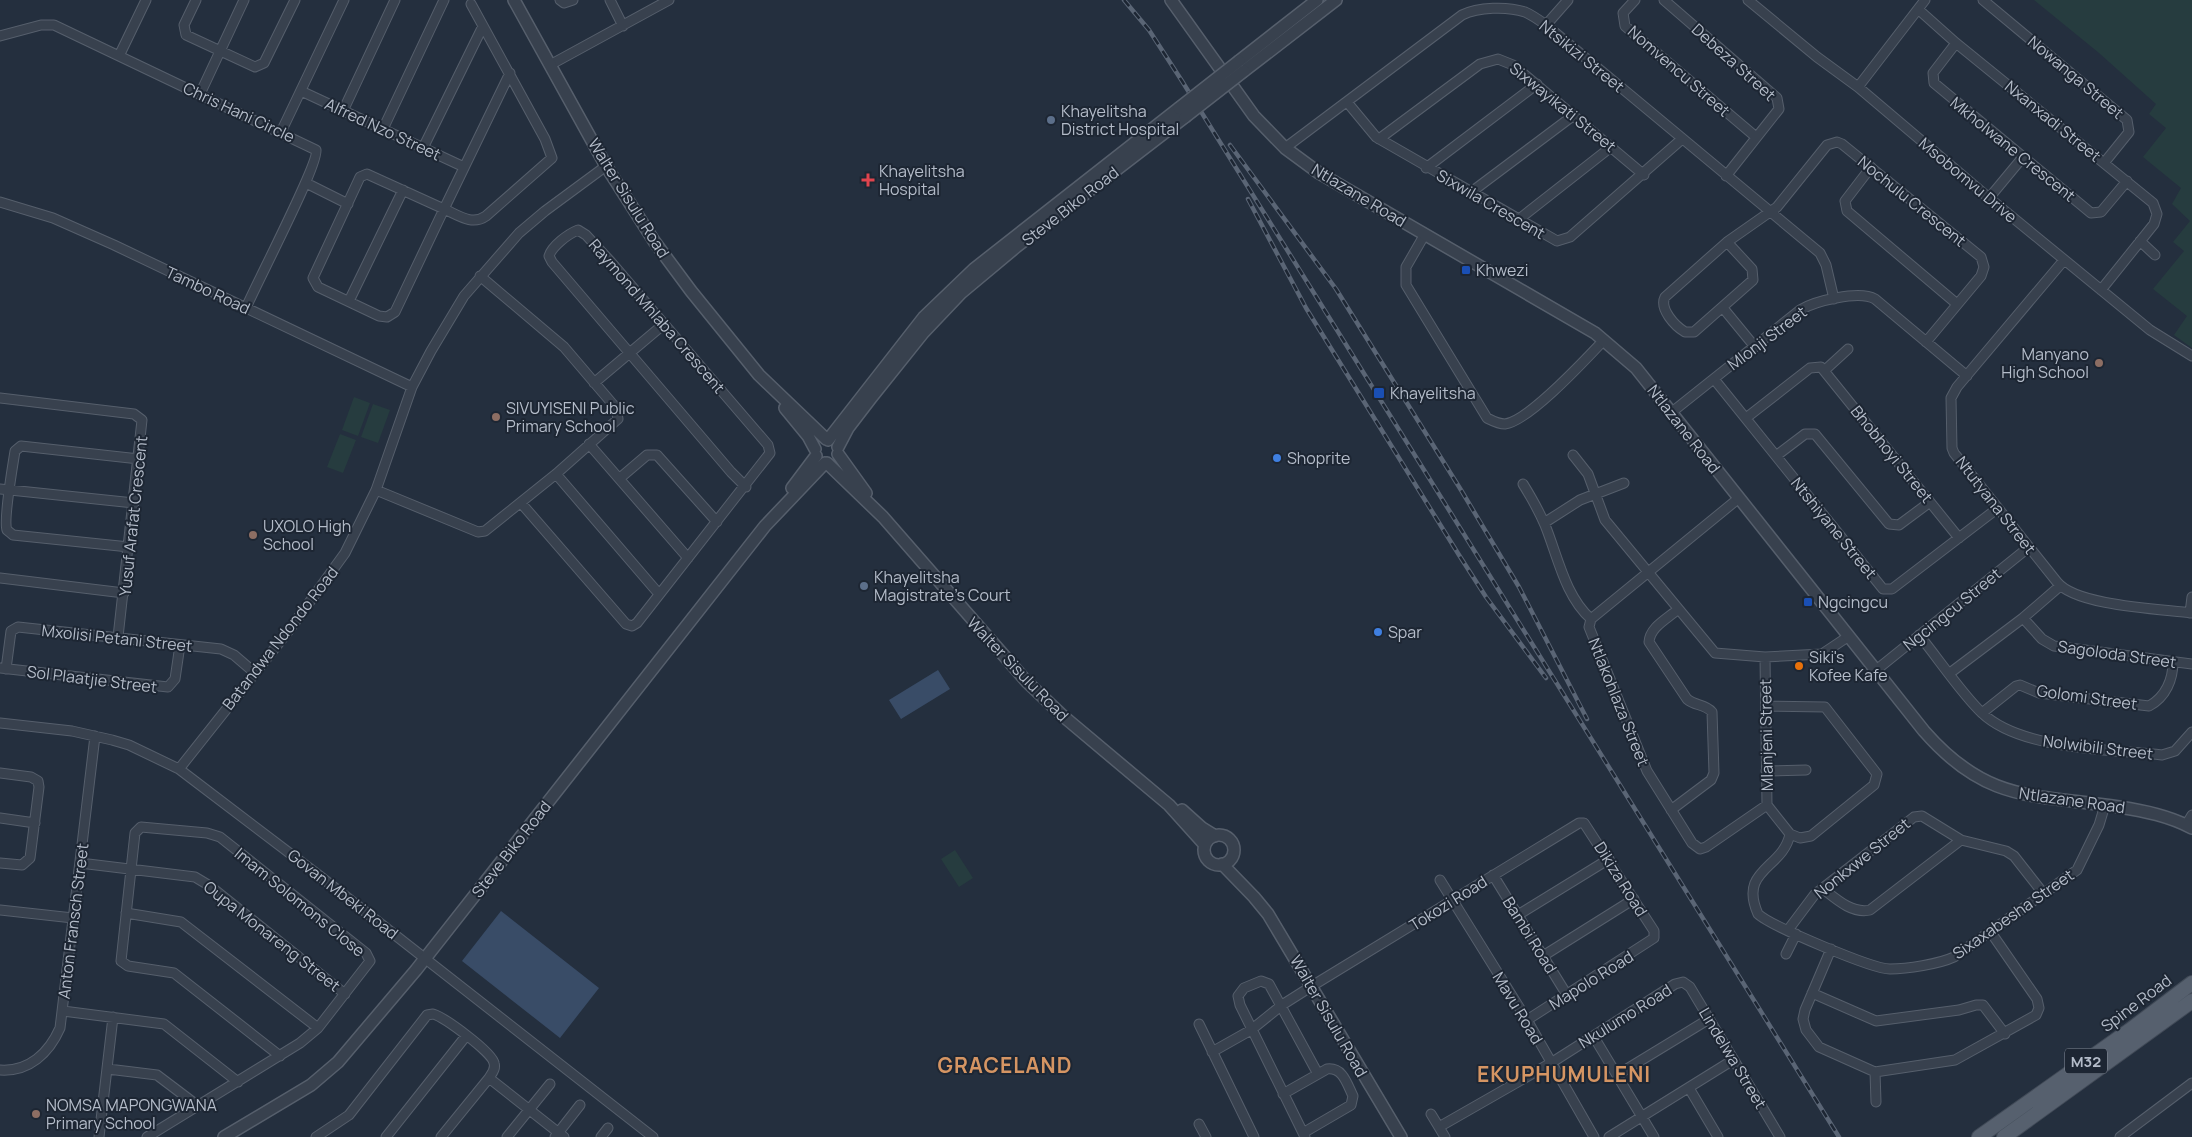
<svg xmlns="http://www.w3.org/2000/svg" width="2192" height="1137" font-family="Manrope,sans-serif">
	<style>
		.green { fill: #263c3f }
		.water { fill: #394c67 }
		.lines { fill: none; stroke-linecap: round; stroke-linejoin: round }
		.minor-casing { stroke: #565f6c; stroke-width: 11 }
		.tertiary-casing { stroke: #565f6c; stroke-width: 14 }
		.primary-casing { stroke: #414a57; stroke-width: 16 }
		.minor { stroke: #38414e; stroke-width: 9 }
		.tertiary { stroke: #38414e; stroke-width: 11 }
		.primary { stroke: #56606e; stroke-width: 14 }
		.rail-casing { stroke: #5a6575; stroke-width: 4.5 }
		.rail { stroke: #1d2633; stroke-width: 2.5; stroke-dasharray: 8; stroke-linecap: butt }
		.tertiary-bridge-casing { stroke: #565f6c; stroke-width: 14; stroke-linecap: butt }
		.tertiary-bridge { stroke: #38414e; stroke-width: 11 }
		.service-dot { fill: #5c6f8a; stroke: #1d2633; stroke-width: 2 }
		.health-dot { fill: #e0444e; stroke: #1d2633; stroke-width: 2 }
		.transit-dot { fill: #1a4fb4; stroke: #1d2633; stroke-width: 2 }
		.education-dot { fill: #8d6e63; stroke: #1d2633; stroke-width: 2 }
		.shop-dot { fill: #3f7fe0; stroke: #1d2633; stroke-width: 2 }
		.food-dot { fill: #e8710a; stroke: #1d2633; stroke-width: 2 }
		.labels { text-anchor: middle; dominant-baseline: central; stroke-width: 4; stroke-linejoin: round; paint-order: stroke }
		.shield { fill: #1d2633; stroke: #878f9c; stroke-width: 1 }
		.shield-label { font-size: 15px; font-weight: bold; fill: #b4bcc9 }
		.street-label { font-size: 16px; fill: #b4bcc9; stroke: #1d2633 }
		.poi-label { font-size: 16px; fill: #b4bcc9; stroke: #1d2633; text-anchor: start }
		.district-label { font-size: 21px; font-weight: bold; letter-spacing: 1px; fill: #d59563; stroke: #1d2633 }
	</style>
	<rect width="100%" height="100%" fill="#242f3e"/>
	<!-- green -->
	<path class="green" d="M2034,0H2192V348L2174,335L2187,316L2153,289L2184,251L2173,242L2190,221L2172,204L2181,188L2143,157L2166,128L2149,114L2156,104L2099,53Z
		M354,397L370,403L358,436L342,430Z
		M373,404L390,410L378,443L361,437Z
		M340,434L356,440L343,473L327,467Z
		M955,850L973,878L959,887L941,859Z"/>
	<!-- water -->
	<path class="water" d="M938,670L950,689L901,719L889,700Z
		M501,911L599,988L560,1038L462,961Z"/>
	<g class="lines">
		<defs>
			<path id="minor" d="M196,0L184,25L186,35L255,67L264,63L295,0
				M560,0L564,3L573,0
				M610,0L623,26
				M1635,0L1623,13L1625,26L1756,137
				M1664,0L1777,98L1779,109L1726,176
				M1748,0L1817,57L1858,87L1989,198L2150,330L2192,356
				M1983,0L2127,120L2129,132L2104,163
				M471,4L545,139L552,158L486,216C472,226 458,215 444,209L510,73
				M1919,10L1956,43L2153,203L2157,214L2154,224L2101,290
				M1546,25L1568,0
				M0,36L41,25H54L316,150C320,162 255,286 246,308
				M1956,43L1933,73L1934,83L2091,213L2101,212L2127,181
				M119,56L146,0
				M550,65L669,0
				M1858,87L1925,0
				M301,91L464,167
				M200,94L244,0
				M1347,102L1376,137L1557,241L1570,237L1682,139
				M343,111L395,0
				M383,129L444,0
				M281,132L344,0
				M1379,139L1480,64L1498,59L1513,65L1644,175
				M423,148L483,26
				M1285,148L1462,15C1478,7 1507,6 1525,12C1532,15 1539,20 1546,25L1820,253L1826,265L1834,299
				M1871,167L1845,201L1847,211L1957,304
				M1426,168L1537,84
				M367,174L444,209L395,312L387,317L379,316L318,287L313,278L360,177Z
				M306,183L348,204
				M1470,193L1574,115
				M1989,198L2023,157
				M0,202L53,218L114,245L412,387
				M1518,220L1611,147
				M1425,234L1406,267V285L1487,418C1493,421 1498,424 1505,424C1529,421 1586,359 1604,340
				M2140,241L2155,255
				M1727,242L1752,269L1753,280L1694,332H1685C1675,326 1659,309 1665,297L1727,242L1777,207L1827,145L1837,142L1842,144L1981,257L1984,267L1981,276L1926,342
				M2064,260L1957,387L1951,398L1952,448L1954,453L2057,582C2076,606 2161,609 2192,613
				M349,301L403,190
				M1723,308L1755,347
				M1825,370L1848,349
				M1714,379L1883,589H1892L1998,508
				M594,383L664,324
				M0,398L134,414L142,420L118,637
				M1672,412L1800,310C1815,301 1859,290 1875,299L1967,376
				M1746,418L1810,368L1821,367L1959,538
				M589,444L688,558
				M1573,455L1588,474L1605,520L1715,653L1765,657L1822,654L1849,636
				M1776,456L1805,434H1815L1889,524L1899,525L1930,502
				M556,474L659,594
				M620,478L647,455H657L717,522
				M1523,484C1531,497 1539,511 1545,525C1558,557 1565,596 1591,619
				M0,489L134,503
				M376,490L478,532L485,531L556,474L618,419L616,408L564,347L480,276
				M1739,498L1591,619L1589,627L1647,771L1692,843L1700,849L1706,847L1767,805
				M521,503L626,624L632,626L637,623L770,453L768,445L611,262L586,235L578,230C568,234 552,246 549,256L552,262L731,472L746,487
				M1544,523L1580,500L1624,483
				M129,547L13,535C12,534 8,531 7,530C3,521 13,464 15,451L21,446L139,459
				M0,578L124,593
				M2190,613L2192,597
				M2023,618L2042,639L2054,646L2192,664
				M1919,635C1938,658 1961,693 1982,713C2021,750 2109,749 2162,755L2175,751L2192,732
				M1765,657L1767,805L1790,834L1800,838L1811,836L1874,785L1877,774L1825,707L1766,706
				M0,668L168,687L175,679L180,645
				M6,669L11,631L18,627L221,649L234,655L255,673
				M1875,671L2029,547
				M1950,673L2023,618L2060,586
				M1982,713L2016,686L2020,685L2039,693L2149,706C2166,697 2173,679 2173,662
				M0,723L72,731L112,740L129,745L179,769L321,877L653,1137
				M179,769L290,629L345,553L376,490L412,387L431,351L464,296L519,233L545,211L606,166
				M1766,771L1806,770
				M0,773L31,777L38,781L39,787L30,858L22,865L0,863
				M1671,810L1711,780L1714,773L1712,712C1705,704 1695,706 1687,699L1649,642C1650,627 1667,619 1677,610
				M0,818L35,823
				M2186,825L2192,815
				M1790,834C1783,869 1738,869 1758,914C1771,926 1872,969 1890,969C1907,969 1939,964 1954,957L2077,870L2099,825L2105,805
				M80,863L195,877L210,886L345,994
				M1493,875L1567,995
				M1440,880L1527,1020L1594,1137
				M1822,888C1836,899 1852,914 1870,910L1961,840
				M0,910L73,918
				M126,913L181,922L318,1028
				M1518,915L1609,859
				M1788,930L1815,894L1914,817L1922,816L1961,840L2006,851L2014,856L2043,893
				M1831,949L1805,1010L1803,1019L1806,1030L1819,1047L1875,1072L1955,1060L2036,1015L2039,1008L2037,999L1990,931
				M1786,954L1796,934
				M1543,956L1634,899
				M1812,993L1876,1021L1959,1010L1976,1005H1983L2005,1034
				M63,1011L164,1024L238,1082
				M1199,1024L1254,1137
				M1594,1037L1654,1137
				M1212,1052L1251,1030L1282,1005L1312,986L1579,823H1584L1654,931V938L1527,1020
				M108,1069L157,1075L198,1106
				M0,1070C29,1072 49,1053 60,1028L95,736
				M1875,1072L1876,1102
				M1617,1075L1709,1019
				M489,1078L564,1137
				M1689,1088L1718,1137
				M1283,1094L1327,1069C1343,1067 1347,1084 1353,1096L1351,1105L1303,1133
				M1431,1114L1445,1137
				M1199,1124L1206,1137
				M1439,1127L1551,1063L1675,984L1683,982L1690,987L1780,1137
				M99,1137L113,1017
				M147,1137L300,1043L318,1028L370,961L366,953L220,837L207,833L141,827L135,833L121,961L128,966L174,973L280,1056
				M316,1137L349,1115L427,1015L433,1014C444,1017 492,1052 494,1063C496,1069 492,1073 489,1078L441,1137
				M386,1137L466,1036
				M507,1137L550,1084
				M555,1137L580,1105
				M601,1137L608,1128
				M1305,1137L1240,1005L1238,996L1244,988L1261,981L1269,984L1318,1074
				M1609,1137L1733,1060
				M2120,1137L2192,1083"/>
			<path id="tertiary" d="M514,0L606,166L654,241L691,291L759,375L826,439
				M1171,0L1254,116L1285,148L1319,173L1595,333L1636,368L1924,731C1987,803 2033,794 2119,807C2145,811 2169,816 2192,828
				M1239,61L1317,0
				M1244,71L1336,0
				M785,408L808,436L815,449
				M828,440L924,317L974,269L1179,108
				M838,447L848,428L871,398L923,333L961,293L1016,247L1185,117
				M838,454L866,493
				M827,463L883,517L1027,682L1063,716L1169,805L1205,845
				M792,488L816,456
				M1182,810L1202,828L1215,836
				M1204 850a15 15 0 1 1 30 0a15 15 0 1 1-30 0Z
				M1222,864L1254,897L1268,914L1401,1137
				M224,1137L311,1085L338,1062L416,970L765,526L825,463"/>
			<path id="primary" d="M1979,1137L2130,1030L2192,983
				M2004,1137L2192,1001"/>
		</defs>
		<!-- minor casing -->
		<use href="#minor" class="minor-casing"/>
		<!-- tertiary casing -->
		<use href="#tertiary" class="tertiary-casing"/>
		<!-- primary casing -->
		<use href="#primary" class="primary-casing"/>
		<!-- minor -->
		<use href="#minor" class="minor"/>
		<!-- tertiary -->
		<use href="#tertiary" class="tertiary"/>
		<!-- primary -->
		<use href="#primary" class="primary"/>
		<defs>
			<path id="rail" d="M1124,0L1149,30L1182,81L1839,1137
				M1230,145L1336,289L1461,490L1519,587L1587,719
				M1248,199L1306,308L1459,555L1486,597L1546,678"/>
		</defs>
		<!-- rail casing -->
		<use href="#rail" class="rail-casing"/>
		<!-- rail -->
		<use href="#rail" class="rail"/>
		<defs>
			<path id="tertiary-bridge" d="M1179,108L1239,61
				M1185,117L1244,71"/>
		</defs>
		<!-- tertiary-bridge casing -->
		<use href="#tertiary-bridge" class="tertiary-bridge-casing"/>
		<!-- tertiary-bridge -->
		<use href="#tertiary-bridge" class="tertiary-bridge"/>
	</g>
	<!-- markers -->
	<g class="service-dot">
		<circle cx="1051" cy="120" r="5"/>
		<circle cx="864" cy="586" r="5"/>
	</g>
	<path class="health-dot" d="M865.5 172.5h5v5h5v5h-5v5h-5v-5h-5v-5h5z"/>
	<g class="transit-dot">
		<rect x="1461" y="265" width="10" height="10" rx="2.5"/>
		<rect x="1373" y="387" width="12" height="12" rx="2.5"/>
		<rect x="1803" y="597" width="10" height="10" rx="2.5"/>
	</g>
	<g class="education-dot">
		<circle cx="2099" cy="363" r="5"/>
		<circle cx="496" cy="417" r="5"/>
		<circle cx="253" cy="535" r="5"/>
		<circle cx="36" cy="1114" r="5"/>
	</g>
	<g class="shop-dot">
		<circle cx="1277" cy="458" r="5"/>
		<circle cx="1378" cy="632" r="5"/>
	</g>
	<circle class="food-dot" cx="1799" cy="666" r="5"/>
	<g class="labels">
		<!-- shield labels -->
		<rect class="shield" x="2065" y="1048.5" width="42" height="25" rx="4"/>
		<g class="shield-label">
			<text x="2086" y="1061">M32</text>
		</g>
		<!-- street labels -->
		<g class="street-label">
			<text transform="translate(1582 56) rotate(39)">Ntsikizi Street</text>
			<text transform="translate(1734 62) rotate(42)">Debeza Street</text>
			<text transform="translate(1679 71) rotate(41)">Nomvencu Street</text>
			<text transform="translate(2076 77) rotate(40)">Nowanga Street</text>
			<text transform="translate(1563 107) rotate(39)">Sixwayikati Street</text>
			<text transform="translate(239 112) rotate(25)">Chris Hani Circle</text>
			<text transform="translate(2053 121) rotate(39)">Nxanxadi Street</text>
			<text transform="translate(383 129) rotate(25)">Alfred Nzo Street</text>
			<text transform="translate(2013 149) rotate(39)">Mkholwane Crescent</text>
			<text transform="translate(1968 180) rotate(40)">Msobomvu Drive</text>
			<text transform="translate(1359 195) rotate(31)">Ntlazane Road</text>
			<text transform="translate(629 198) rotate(58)">Walter Sisulu Road</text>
			<text transform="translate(1912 201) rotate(39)">Nochulu Crescent</text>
			<text transform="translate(1491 204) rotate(30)">Sixwila Crescent</text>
			<text transform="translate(1070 206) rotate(-38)">Steve Biko Road</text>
			<text transform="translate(208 290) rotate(25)">Tambo Road</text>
			<text transform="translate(657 316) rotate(49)">Raymond Mhlaba Crescent</text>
			<text transform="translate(1767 338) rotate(-37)">Mlonji Street</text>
			<text transform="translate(1684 429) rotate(52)">Ntlazane Road</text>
			<text transform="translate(1892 454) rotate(51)">Bhobhoyi Street</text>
			<text transform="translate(1996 505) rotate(52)">Ntutyana Street</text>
			<text transform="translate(133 516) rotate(-84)">Yusuf Arafat Crescent</text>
			<text transform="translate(1834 528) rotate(51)">Ntshiyane Street</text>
			<text transform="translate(1952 609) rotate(-39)">Ngcingcu Street</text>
			<text transform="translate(117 638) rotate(6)">Mxolisi Petani Street</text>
			<text transform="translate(280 638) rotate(-52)">Batandwa Ndondo Road</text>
			<text transform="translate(2117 654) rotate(8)">Sagoloda Street</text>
			<text transform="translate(1018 669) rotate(46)">Walter Sisulu Road</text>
			<text transform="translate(92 679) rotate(7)">Sol Plaatjie Street</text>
			<text transform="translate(2087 697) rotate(8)">Golomi Street</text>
			<text transform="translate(1619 702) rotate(68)">Ntlakohlaza Street</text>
			<text transform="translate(1766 735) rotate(-91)">Mlanjeni Street</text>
			<text transform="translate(2098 747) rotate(7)">Nolwibili Street</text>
			<text transform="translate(2072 800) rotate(8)">Ntlazane Road</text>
			<text transform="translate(511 849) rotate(-52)">Steve Biko Road</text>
			<text transform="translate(1862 858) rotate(-39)">Nonkxwe Street</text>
			<text transform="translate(1621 879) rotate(58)">Dikiza Road</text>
			<text transform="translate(343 894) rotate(38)">Govan Mbeki Road</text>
			<text transform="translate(300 902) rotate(39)">Imam Solomons Close</text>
			<text transform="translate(1448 903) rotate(-32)">Tokozi Road</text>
			<text transform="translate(2013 914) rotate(-35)">Sixaxabesha Street</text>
			<text transform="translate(73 921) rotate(-83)">Anton Fransch Street</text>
			<text transform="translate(1530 935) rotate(58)">Bambi Road</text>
			<text transform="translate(272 936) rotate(38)">Oupa Monareng Street</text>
			<text transform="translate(1591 980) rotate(-32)">Mapolo Road</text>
			<text transform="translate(2136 1003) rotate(-37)">Spine Road</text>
			<text transform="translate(1518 1008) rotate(59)">Mavu Road</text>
			<text transform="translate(1329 1016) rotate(60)">Walter Sisulu Road</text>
			<text transform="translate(1625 1016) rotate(-32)">Nkulumo Road</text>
			<text transform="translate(1733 1058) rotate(59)">Lindelwa Street</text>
		</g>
		<!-- poi labels -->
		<g class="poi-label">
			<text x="1061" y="111">Khayelitsha<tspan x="1061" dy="18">District Hospital</tspan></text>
			<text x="879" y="171">Khayelitsha<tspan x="879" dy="18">Hospital</tspan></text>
			<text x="1476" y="270">Khwezi</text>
			<text x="2089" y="354" text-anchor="end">Manyano<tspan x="2089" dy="18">High School</tspan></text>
			<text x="1390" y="393">Khayelitsha</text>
			<text x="506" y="408">SIVUYISENI Public<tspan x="506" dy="18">Primary School</tspan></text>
			<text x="1287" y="458">Shoprite</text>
			<text x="263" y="526">UXOLO High<tspan x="263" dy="18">School</tspan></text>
			<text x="874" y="577">Khayelitsha<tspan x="874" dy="18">Magistrate's Court</tspan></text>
			<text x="1818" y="602">Ngcingcu</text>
			<text x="1388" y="632">Spar</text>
			<text x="1809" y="657">Siki's<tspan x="1809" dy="18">Kofee Kafe</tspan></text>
			<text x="46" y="1105">NOMSA MAPONGWANA<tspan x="46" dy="18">Primary School</tspan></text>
		</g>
		<!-- district labels -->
		<g class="district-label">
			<text x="1005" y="1065">GRACELAND</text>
			<text x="1564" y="1074">EKUPHUMULENI</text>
		</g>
	</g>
</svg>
